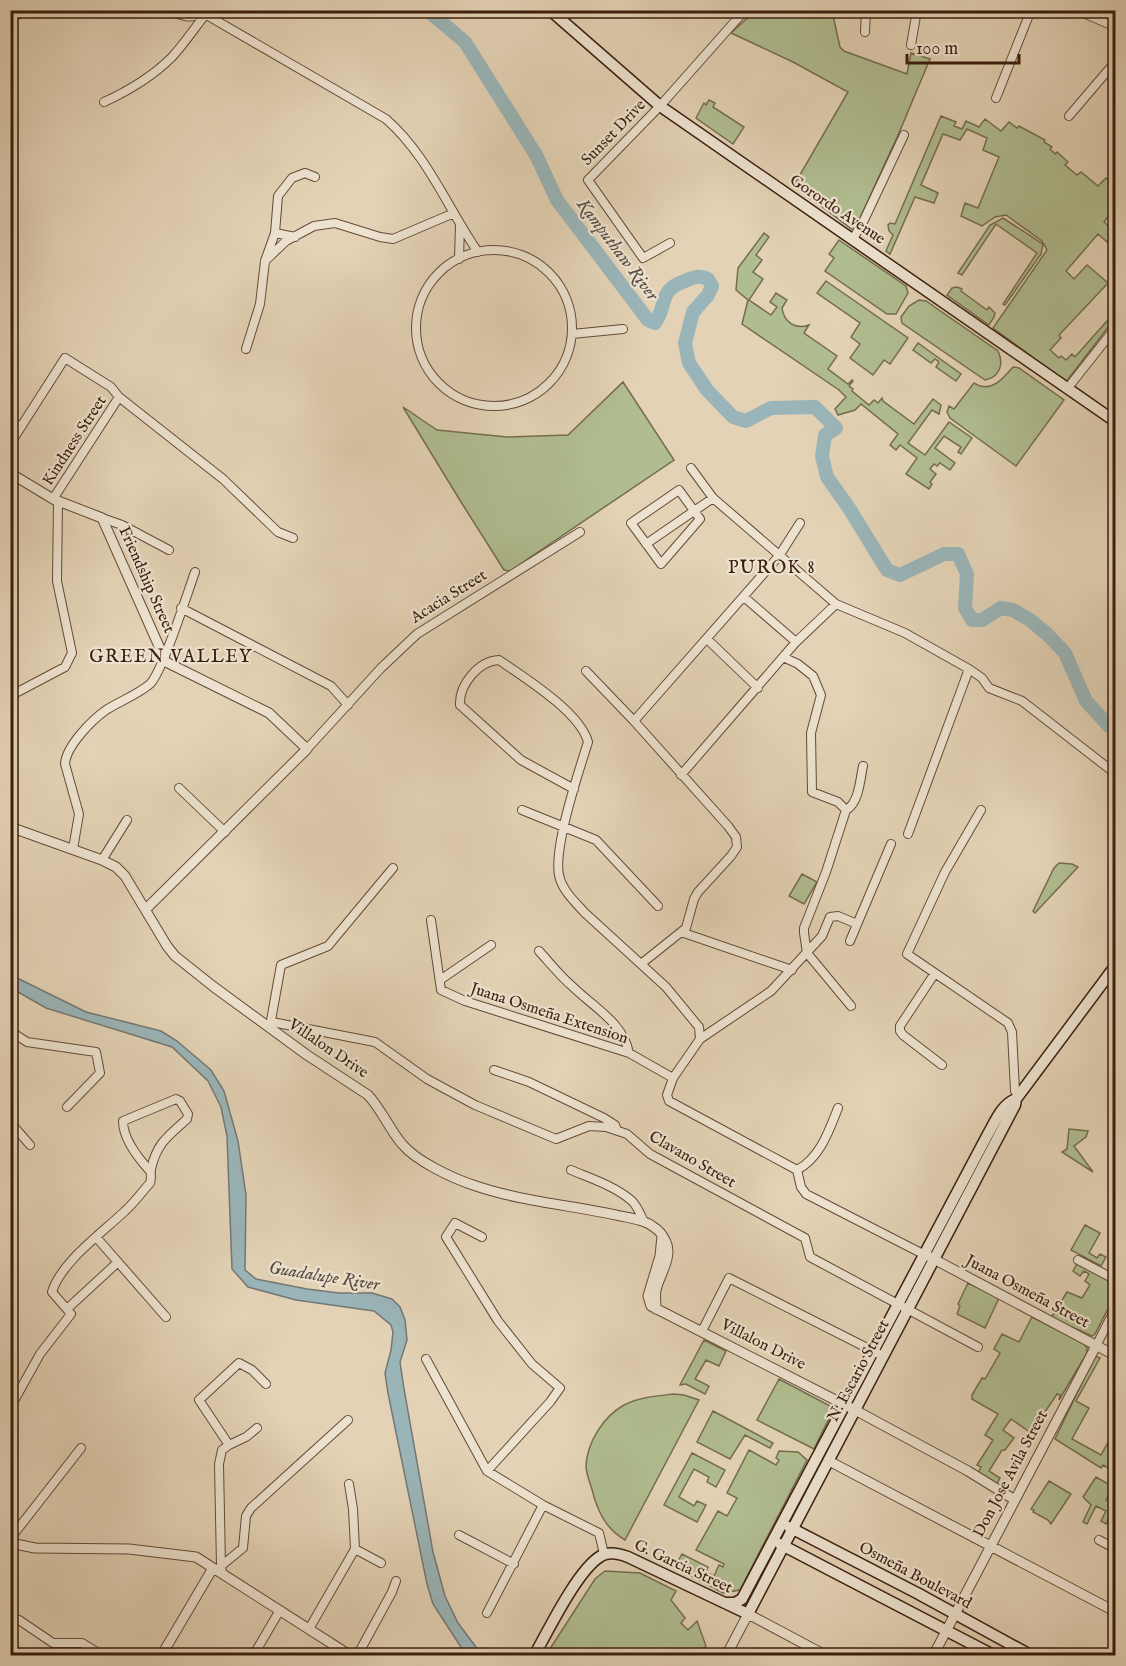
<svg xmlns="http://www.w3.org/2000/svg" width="1126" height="1666" font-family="'IM FELL English',serif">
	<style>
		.green { fill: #b0bd90; stroke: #756d4e; stroke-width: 1.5 }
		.water { fill: #9ab5b9; stroke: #747874; stroke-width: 1.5 }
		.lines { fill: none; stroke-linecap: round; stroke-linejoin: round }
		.river { stroke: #9ab5b9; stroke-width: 14 }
		.minor-casing { stroke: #644a37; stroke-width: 10 }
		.tertiary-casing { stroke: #644a37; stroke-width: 11 }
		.secondary-casing { stroke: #3a1d0d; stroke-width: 13 }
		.minor { stroke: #ede2cf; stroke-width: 8 }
		.tertiary { stroke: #ede2cf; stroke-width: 9 }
		.secondary { stroke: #ede2cf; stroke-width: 10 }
		.labels { text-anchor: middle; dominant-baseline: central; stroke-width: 4.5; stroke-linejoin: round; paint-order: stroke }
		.street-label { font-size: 16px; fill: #3a1d0d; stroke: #ede2cf }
		.water-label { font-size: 18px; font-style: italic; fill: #574b41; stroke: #ede2cf }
		.neighbourhood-label { font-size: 18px; letter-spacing: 1.5px; fill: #3a1d0d; stroke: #ede2cf }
	</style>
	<rect width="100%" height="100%" fill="#e3d2b5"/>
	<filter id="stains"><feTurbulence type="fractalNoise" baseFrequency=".00333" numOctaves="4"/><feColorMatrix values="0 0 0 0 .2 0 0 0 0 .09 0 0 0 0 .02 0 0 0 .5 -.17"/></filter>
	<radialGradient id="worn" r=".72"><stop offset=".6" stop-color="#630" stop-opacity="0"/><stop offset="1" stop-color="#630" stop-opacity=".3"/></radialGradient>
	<!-- green -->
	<path class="green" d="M755,11H832L840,47L844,51L907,74L911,53L930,59L899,133L854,231L794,185L848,92L793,62L731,33Z
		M709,100L715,103L713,107L744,127L733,144L696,118L704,103L706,105Z
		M941,116L956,122L954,126L962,129L966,121L979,127L985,119L1001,131L1009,122L1017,128L1019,126L1045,140L1044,142L1052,147L1050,149L1055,154L1057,152L1068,162L1065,165L1077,175L1081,172L1098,186L1106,178L1114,184L1115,183V207L1104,222L1115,232L1107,242L1098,234L1066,271L1074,279L1087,265L1108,283L1059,335L1061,338L1050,350L1059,358L1061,356L1066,360L1072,354L1075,357L1115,312V318L1066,382L993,328L1047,250L1042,241L1006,215L995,217L982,226L961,216L965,203L978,208L999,157L983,150L987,138L967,129L960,140L943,134L921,185L938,193L934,203L915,197L890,254L886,251L893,235L889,231L888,225L890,223L895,224Z
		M1003,218L1043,244L1041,254L1005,305L1003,304L1037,253L996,224L962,275L958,273L990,225Z
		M764,233L769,237L756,255L762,260L753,272L763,279L749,300L771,315L777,307L770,302L776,293L787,300L782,308C784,322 795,330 809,325L804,333L837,356L828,369L848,384L852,380L853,381L849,386L853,389L852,391L869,405L874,400L878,403L882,398L883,401L914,424L933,399L941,405L939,414L932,410L908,443L925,455L949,422L972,438L961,454L958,452L961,447L944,436L935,448L955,463L950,470L940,463L937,466L934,464L930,469L936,474L930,482L932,484L929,489L906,474L917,458L900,445L896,450L890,445L898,434L861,404L855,410L838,415L835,409L846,397L839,390L742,324L748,300L736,290L738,268Z
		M839,240L906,286L908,293L896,314H887L825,271L834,258L829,254Z
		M826,281L908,338L890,364L884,360L873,375L850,358L860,344L851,337L860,323L817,293Z
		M957,287L962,289L961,291L987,310L989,307L995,313L994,317L989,325L947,295L952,288Z
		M919,300L926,301L998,351C1004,364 1000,377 985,380L902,323L901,317L909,306Z
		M918,343L961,374L956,381L936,367L939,362L935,359L931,363L913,350Z
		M1013,367L1019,368L1064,400L1016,466L950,418L947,412L949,406L954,409L974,383C990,394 1003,379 1013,367Z
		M623,382L674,460L510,571L504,570L461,502L403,407L437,430L507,437L568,435Z
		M1059,863L1072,864L1078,867L1035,913L1033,911L1054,868Z
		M802,874L817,882L804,904L789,896Z
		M1069,1129L1088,1131L1086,1137L1074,1146L1093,1172L1062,1152L1067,1149Z
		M1085,1225L1100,1233L1089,1253L1097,1258L1100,1254L1106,1257L1101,1266L1071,1250Z
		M1078,1262L1115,1283V1295L1095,1334L1092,1336L1051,1318L1067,1292L1082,1298L1090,1285L1085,1281L1089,1274L1084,1271L1080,1276L1073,1271Z
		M968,1283L999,1298L985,1328L957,1314L960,1306L958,1304Z
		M1032,1317L1084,1343L1087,1348V1353L1059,1400L1060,1395L1057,1394L1031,1433L1011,1419L1003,1430L1014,1438L1005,1450H1002L989,1471L1000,1478L996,1485L978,1473L981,1467L977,1465L993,1440L985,1435L998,1414L972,1399V1395L982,1378L985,1379L1000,1353L994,1349L1002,1334L1019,1342Z
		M704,1340L726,1351L719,1366L706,1360L695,1379L709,1386L705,1394L686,1384L680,1385Z
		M1095,1356L1100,1358L1076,1401L1089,1408L1072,1439L1101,1455L1111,1437H1115V1465L1112,1470L1103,1465L1101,1468L1055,1439Z
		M779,1379L834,1408L814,1449L757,1420Z
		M674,1394L684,1395L699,1400L625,1540C608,1530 600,1516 594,1497C592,1487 586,1475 586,1466C587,1442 604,1416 624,1405C639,1397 658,1396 674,1394Z
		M713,1411L773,1443L770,1448L745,1435L730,1459L697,1442Z
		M749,1450L776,1465L779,1460L776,1458L779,1451L798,1452L807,1460L740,1590L723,1593L675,1567L682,1554L708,1567L706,1572L714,1576L719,1565L723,1567L724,1564L696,1550L718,1511L727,1516L737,1498L727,1493Z
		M692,1453L725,1470L716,1487L707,1482L709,1477L694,1469L679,1497L694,1506L697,1501L706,1505L697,1522L664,1505Z
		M1096,1477L1115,1488V1493L1111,1492L1106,1500L1115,1506L1106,1524L1101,1521L1106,1511L1096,1506L1087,1524L1083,1522L1091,1505L1083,1497Z
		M1049,1481L1071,1494L1051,1524L1048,1520L1033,1512L1034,1510L1031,1509Z
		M605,1571L640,1573L676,1591L671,1600L685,1618L681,1623L688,1630L697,1621L706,1646L699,1655H546L595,1579Z"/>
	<!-- water -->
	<path class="water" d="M11,975L86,1012L161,1031L177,1041L211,1070L224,1091L238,1141L246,1195L245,1270L256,1279L307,1289L339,1293H372L392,1299L400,1307L405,1320L407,1340L400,1362L404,1389L433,1552L445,1596L458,1623L482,1655H466L433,1604L427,1584L388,1393L385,1373L391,1350L393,1332L391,1325L374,1311L296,1300L248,1287L232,1269L227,1136L221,1107L208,1081L172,1047L46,1008L11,988Z"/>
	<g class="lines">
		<!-- river -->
		<path class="river" d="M427,10L465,42L536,155L557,200L648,320L655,323C668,304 658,290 685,281C694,277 699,275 708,279L712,286L708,295L693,312L685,343L689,363L707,390L733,417L746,421L771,408L815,407L836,428L825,435L822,456L827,477L849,508L887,570L900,575L944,554H958L967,574L965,608L972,620H982L1001,608L1013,610L1030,620L1047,634L1065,653L1086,701L1109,726L1116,728"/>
		<defs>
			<path id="minor" d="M198,10L386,119C428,156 447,207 478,252
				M1076,10L1116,27
				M865,32L866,10
				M911,45L917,10
				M996,98L1031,10
				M104,102C128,91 153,76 172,57C184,44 194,29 205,15
				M1069,116L1116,61
				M275,233L295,237
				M853,239L864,220L904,135
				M670,243L643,258L588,180L660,106L745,10
				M416 328a78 78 0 1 1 156 0a78 78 0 1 1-156 0Z
				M459,259L460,225
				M265,261L286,241L314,226L335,223L380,237L393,239L454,213
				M572,334L623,329
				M246,349L260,304L265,261L275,233L278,196L292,178L305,173L315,177
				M1067,389L1116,327
				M10,420L21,427
				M10,444L65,358L111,387L119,397L223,479L278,532L293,538
				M691,468L713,498L836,604L905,633L969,669L982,678L989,688L1022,701L1116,774
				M679,490L700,519L661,564L631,523Z
				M53,499L119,397
				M102,518L122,525L169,550
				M646,544L713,498
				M744,597L796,642
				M181,608L331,686L348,705
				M707,639L758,688
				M783,657L798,664L813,676L821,695L811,733L812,792L838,802L846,810
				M586,671L634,721L728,826L736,837L737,847L731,856L698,892L694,899L686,928L641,964
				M10,696L65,667L72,653L57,581L58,501
				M10,716H11
				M634,721L779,556L800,523
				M307,749L381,668L417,634L580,532
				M681,775L796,642L836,604
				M179,788L225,832
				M574,789L521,760L460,705C459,684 479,661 499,660C525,678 580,712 588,742C579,771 551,853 560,879C564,892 576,903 585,913L666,987L699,1027L700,1039
				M522,810L596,840L658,906
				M981,810L945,872L907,954L1008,1023L1012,1032L1015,1091L1018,1095
				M908,834L969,669
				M73,849L79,814L65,764C66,746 92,720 106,710C120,701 137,695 150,684C163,671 187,594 195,572
				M102,860L127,820
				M431,920L441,990L465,1001L629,1053L673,1078
				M681,932L792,970
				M850,941L891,844
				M539,951C550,963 560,976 572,986C593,1007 623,1022 629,1053
				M935,973L900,1026V1031L903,1035L942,1065
				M440,980L491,945
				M851,1006L807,953L804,933V928L826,872L846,810C859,803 860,780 863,766
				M272,1022L375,1042L427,1079L475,1105L556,1139L589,1126L606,1127L627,1134L650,1154L805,1238L810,1257L978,1347
				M270,1026L281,965L328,946L393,868
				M10,1031L27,1042L96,1052L100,1073L67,1107
				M494,1070L529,1082L604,1118L615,1125L617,1130
				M10,1122L30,1145
				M571,1170C590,1178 615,1186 632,1201C638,1207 640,1214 644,1222
				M797,1170L669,1101L667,1095L673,1078L700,1039L771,991L822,936L830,917L838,916L857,924
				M797,1170L801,1187L806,1194L925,1255
				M797,1170C820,1158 829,1131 838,1108
				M96,1237L166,1317
				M482,1237L455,1223L446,1237L498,1321L532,1364L560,1388L550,1402L487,1471
				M1078,1260L1116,1280
				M67,1309L118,1262
				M702,1331L729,1278L883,1356
				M1096,1346L1116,1307
				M426,1359L487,1471L543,1505L599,1533L604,1554
				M10,1408L40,1354L71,1314L52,1292C61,1262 102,1233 125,1211C134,1203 142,1192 150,1183C152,1177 150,1174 151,1169C157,1143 168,1136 187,1119L188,1114L180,1101L176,1099L123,1121C123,1139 139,1159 150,1171
				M257,1428L246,1437L229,1445L199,1400L239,1363L252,1370L266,1384
				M1113,1479L1116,1480
				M459,1535L514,1564
				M10,1539L81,1448
				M1099,1540L1116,1549
				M355,1549L381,1563
				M221,1566L219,1464L222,1450L229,1445
				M222,1573L221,1566L243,1548L246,1516L251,1508L348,1420
				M487,1613L543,1505
				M19,1620L53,1643H82L103,1656
				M309,1629L355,1549L353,1509L349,1484
				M253,1656L280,1610
				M357,1656L392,1592L396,1581"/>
			<path id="tertiary" d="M170,10C183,16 192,20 204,10
				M10,17L28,10
				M10,473L53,499L102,518L166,662L269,713L307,749L146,909
				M10,827L102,860L116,867L125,876L167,946L175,956L214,987L307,1055L368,1095C382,1110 389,1129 402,1144C416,1161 452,1178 473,1185C519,1201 569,1205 616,1215C628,1218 645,1219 655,1228C659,1230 664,1238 666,1242C673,1257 659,1276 656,1290C655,1296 656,1303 656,1309
				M662,1236L660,1256L648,1296L651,1306L855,1410L968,1471L1015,1500
				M930,1257L1116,1356
				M829,1461L1116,1612
				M10,1543L35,1548L129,1549L196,1557L351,1656
				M161,1656L213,1568
				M726,1656L748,1614L827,1656
				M933,1656L1096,1346"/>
			<path id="secondary" d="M550,10L660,106L1116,422
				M789,1527L917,1593L1032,1656
				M780,1544L995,1656
				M725,1603H735L742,1599L988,1134C995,1122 1002,1104 1016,1099
				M534,1656C548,1631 578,1569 601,1556C609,1551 620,1554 628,1557L748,1614L1015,1105L1016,1099L1116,965"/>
		</defs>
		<!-- minor casing -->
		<use href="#minor" class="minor-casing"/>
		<!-- tertiary casing -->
		<use href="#tertiary" class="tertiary-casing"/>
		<!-- secondary casing -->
		<use href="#secondary" class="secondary-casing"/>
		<!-- minor -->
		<use href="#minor" class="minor"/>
		<!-- tertiary -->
		<use href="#tertiary" class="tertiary"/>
		<!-- secondary -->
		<use href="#secondary" class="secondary"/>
	</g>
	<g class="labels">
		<!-- street labels -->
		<g class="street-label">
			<text transform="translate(614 133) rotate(-46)">Sunset Drive</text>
			<text transform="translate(837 210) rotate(34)">Gorordo Avenue</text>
			<text transform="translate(75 441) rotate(-57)">Kindness Street</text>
			<text transform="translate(146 580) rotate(66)">Friendship Street</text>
			<text transform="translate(449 597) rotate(-32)">Acacia Street</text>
			<text transform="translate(549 1014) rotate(18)">Juana Osmeña Extension</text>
			<text transform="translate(328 1049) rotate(34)">Villalon Drive</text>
			<text transform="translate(692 1160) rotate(30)">Clavano Street</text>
			<text transform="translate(1027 1292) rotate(28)">Juana Osmeña Street</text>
			<text transform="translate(763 1345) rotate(27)">Villalon Drive</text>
			<text transform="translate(859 1371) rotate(-62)">N. Escario Street</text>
			<text transform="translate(1011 1474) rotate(-62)">Don Jose Avila Street</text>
			<text transform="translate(683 1567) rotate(25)">G. Garcia Street</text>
			<text transform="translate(915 1576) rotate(28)">Osmeña Boulevard</text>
		</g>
		<!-- water labels -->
		<g class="water-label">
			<text transform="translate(617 250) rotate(53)">Kamputhaw River</text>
			<text transform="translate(324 1277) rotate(9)">Guadalupe River</text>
		</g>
		<!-- neighbourhood labels -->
		<g class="neighbourhood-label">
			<text x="772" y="568">PUROK 8</text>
			<text x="171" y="657">GREEN VALLEY</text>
		</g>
	</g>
	<!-- margin -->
	<rect width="1126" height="1666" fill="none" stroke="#e3d2b5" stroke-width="36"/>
	<rect x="12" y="12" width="1102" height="1642" fill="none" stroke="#3a1d0d" stroke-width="3"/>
	<rect x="18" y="18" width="1090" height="1630" fill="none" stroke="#3a1d0d" stroke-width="1.5"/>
	<!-- scale -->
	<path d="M907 54v9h112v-9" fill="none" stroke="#3a1d0d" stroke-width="3"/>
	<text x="916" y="54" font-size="18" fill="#3a1d0d" stroke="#ede2cf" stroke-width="4.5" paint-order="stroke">100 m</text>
	<rect width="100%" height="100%" filter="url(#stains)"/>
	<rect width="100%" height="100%" fill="url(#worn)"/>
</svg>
